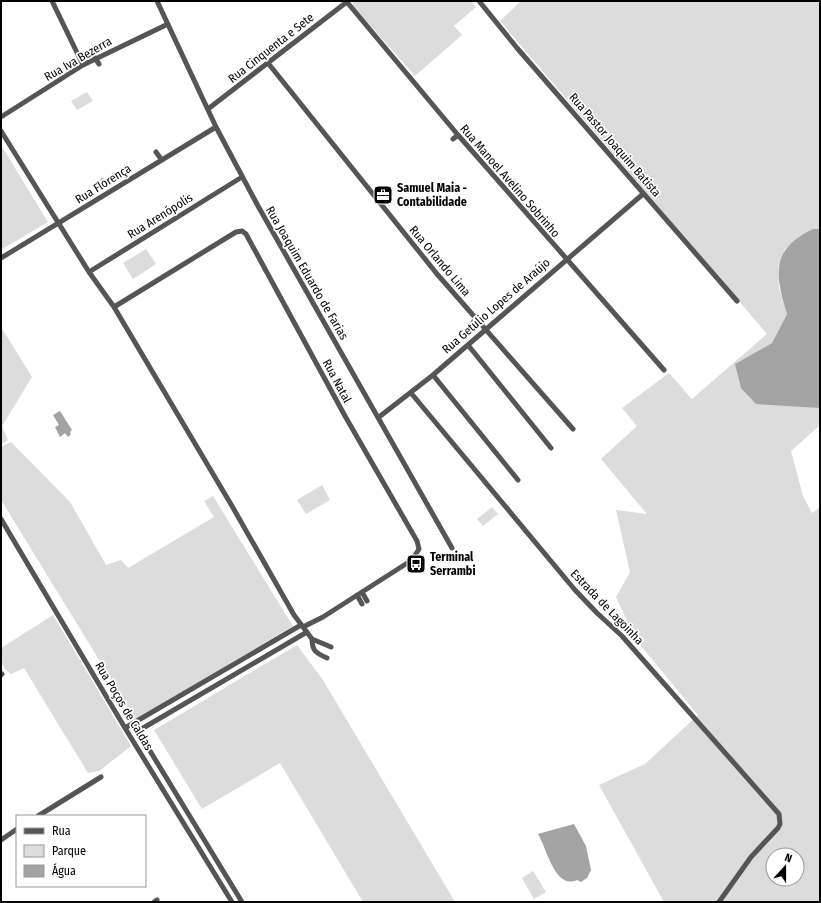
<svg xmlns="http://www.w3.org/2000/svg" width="821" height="903" font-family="'Fira Sans Condensed',sans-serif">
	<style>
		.green { fill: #dcdcdc; fill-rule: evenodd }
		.water { fill: #a3a3a3 }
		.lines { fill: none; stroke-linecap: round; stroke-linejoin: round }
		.street { stroke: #555; stroke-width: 5 }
		.labels { text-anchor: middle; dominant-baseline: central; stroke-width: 3.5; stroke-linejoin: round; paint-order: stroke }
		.street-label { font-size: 12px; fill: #000; stroke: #fff }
		.poi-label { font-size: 12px; font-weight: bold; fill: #000; stroke: #fff; text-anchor: start }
	</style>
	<rect width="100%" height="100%" fill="#fff"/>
	<!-- green -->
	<path class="green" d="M353,1H471L476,7L454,26L462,35L415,76L353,6Z
		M521,1H820V229H813L785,249L778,267L779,288L787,314L772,343L735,364L803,406L820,408V425L791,451L803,496L812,513L820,507V902H664L599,785L645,764L698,715L636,640L616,597L630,572L616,510L647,514L601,459L637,426L622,408L669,373L692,399L767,334L500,21ZM773,855H797V879H773Z
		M87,92L93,101L77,110L71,101Z
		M1,145L48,222L1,250Z
		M146,249L156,264L133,279L123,263Z
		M1,327L32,377L2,426L8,440L1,444Z
		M11,442L70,502L106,565L121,560L128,568L214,517L204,501L213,496L293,626L136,720L1,500V447Z
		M322,485L330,500L306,514L297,500Z
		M492,507L498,514L483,526L477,519Z
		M53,615L131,746L99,771L88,773L24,668L11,674C1,667 1,660 1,648Z
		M297,645L323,680L455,902H363L280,763L202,809L154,730Z
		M533,871L546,892L534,899L522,878Z"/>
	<!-- water -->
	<path class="water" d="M117,175L118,178L100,189L98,188L101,178L106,179Z
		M813,229H820V408L756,404L741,388L735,364L772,343L787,314C775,274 770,250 813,229Z
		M60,411L72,430L70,432L71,434L68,437L65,433L60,437L55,427L59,425L53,415Z
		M574,824L586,846L591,870L587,878L581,882L577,880C555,890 547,849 538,834Z"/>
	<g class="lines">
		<!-- street -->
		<path class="street" d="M52,1L83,65
			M157,1L216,127L258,206L452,548
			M346,1L458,135L664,370
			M479,1L517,48L737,301
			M95,58L99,64
			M268,63L437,274L573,429
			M208,109L348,1
			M1,117L83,65L168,24
			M1,131L89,272L114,307L232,506L294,615L312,639L331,647
			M453,139L458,135
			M156,152L161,159
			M1,258L216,127
			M89,272L242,177
			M114,307L236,232L242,231L246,234L345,416L417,541L419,549L412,560L323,617L303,627
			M468,345L551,448
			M433,375L518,480
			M411,393L575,590L597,613L622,636L779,814L780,824L778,828L751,857L719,902
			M379,417L433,375L643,194
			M1,519L125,728L232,902
			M362,592L367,601
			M357,595L362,604
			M312,639C312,651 316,653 327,658
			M1,675L2,674
			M133,723L242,902
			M125,728L301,625
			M138,731L307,632
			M38,816L101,777
			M1,840L17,829
			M154,902L157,900"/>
	</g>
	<!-- icons -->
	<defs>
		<symbol id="office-square" viewBox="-11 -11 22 22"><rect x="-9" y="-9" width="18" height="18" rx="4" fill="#000" stroke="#fff"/><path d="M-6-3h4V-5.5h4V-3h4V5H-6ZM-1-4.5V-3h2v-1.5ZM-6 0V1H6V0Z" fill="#fff"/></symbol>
		<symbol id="bus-square" viewBox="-11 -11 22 22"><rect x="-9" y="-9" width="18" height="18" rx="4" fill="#000" stroke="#fff"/><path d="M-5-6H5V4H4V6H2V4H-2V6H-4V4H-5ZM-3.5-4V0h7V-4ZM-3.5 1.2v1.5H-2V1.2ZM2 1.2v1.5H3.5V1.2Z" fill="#fff"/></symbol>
	</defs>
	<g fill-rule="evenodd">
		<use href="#office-square" x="372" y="184" width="22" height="22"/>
		<use href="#bus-square" x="405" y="553" width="22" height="22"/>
	</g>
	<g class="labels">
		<!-- street labels -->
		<g class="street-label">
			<text transform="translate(271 48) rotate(-38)">Rua Cinquenta e Sete</text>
			<text transform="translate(78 59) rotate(-30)">Rua Iva Bezerra</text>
			<text transform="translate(615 145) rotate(49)">Rua Pastor Joaquim Batista</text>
			<text transform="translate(510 181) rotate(49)">Rua Manoel Avelino Sobrinho</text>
			<text transform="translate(103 184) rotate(-32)">Rua Florença</text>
			<text transform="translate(160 216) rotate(-32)">Rua Arenópolis</text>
			<text transform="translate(440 261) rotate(50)">Rua Orlando Lima</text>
			<text transform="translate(307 273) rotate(60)">Rua Joaquim Eduardo de Farias</text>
			<text transform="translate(496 306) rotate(-41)">Rua Getúlio Lopes de Araújo</text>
			<text transform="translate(337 381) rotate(62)">Rua Natal</text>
			<text transform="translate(607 607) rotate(46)">Estrada de Lagoinha</text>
			<text transform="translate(124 706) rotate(59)">Rua Poços de Caldas</text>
		</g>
		<!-- poi labels -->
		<g class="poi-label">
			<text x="397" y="188">Samuel Maia -<tspan x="397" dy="14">Contabilidade</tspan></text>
			<text x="430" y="557">Terminal<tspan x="430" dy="14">Serrambi</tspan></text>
		</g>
	</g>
	<!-- border -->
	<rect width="821" height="903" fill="none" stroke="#000000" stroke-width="4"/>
	<!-- legend -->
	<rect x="16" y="815" width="130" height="72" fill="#ffffff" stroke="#999999"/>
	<rect x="24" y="828" width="20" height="6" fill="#555555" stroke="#999999"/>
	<text x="52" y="835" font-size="12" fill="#000000">Rua</text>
	<rect x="24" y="845" width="20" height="12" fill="#dcdcdc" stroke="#999999"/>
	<text x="52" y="855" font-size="12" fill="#000000">Parque</text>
	<rect x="24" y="865" width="20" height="12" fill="#a3a3a3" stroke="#999999"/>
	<text x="52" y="875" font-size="12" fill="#000000">Água</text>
	<!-- north arrow -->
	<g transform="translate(785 867) rotate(21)"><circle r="19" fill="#ffffff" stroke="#999999"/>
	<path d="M0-3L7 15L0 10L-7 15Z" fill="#000000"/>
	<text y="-6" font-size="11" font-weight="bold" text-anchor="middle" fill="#000000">N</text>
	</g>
</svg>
